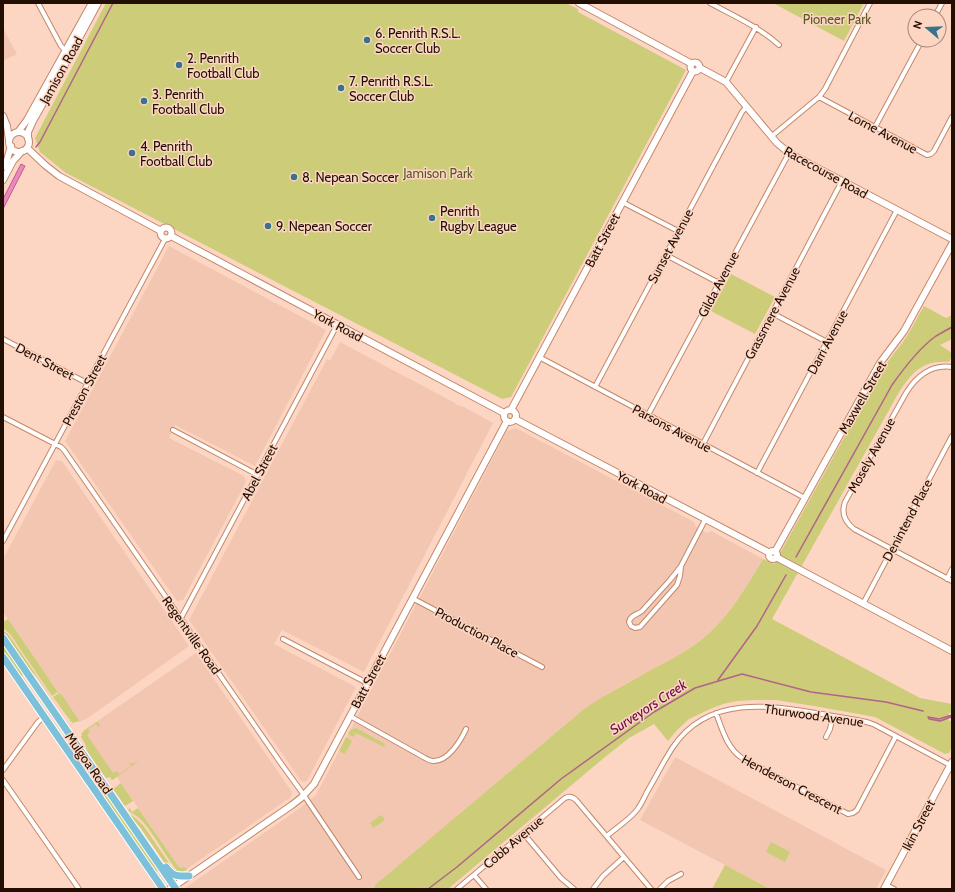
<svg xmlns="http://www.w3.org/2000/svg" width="955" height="892" font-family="Cabin,sans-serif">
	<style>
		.built { fill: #f2c6b1 }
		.green { fill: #cdcc78 }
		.water { fill: #ef87bf; stroke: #b26387 }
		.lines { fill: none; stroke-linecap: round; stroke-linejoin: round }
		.stream { stroke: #b26387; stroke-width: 1.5 }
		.street-casing { stroke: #c4886a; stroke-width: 6 }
		.secondary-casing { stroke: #c4886a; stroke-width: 8 }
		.primary-casing { stroke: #fff; stroke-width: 9 }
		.street { stroke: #fff; stroke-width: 4 }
		.secondary { stroke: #fff; stroke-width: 6 }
		.primary { stroke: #7cc0d9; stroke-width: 7 }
		.poi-dot { fill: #38738b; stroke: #fdd6c3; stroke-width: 1.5 }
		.labels { text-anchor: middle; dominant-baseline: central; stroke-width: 3; stroke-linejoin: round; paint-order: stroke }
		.park-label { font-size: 13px; fill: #595827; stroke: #fdd6c3 }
		.poi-label { font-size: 13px; fill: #230e03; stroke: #fdd6c3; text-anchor: start }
		.street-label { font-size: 13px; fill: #230e03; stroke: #fdd6c3 }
		.water-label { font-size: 14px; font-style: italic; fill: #690947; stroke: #fdd6c3 }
	</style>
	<rect width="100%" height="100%" fill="#fdd6c3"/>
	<!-- built -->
	<path class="built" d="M3,28L17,54L3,61Z
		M169,246L326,330L255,466L175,425L169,438L244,476L246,482L183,600L177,601L65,441Z
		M340,342L455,403V404L464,407L493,423L364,672L282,630L274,644L356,687L307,781L304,782L301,781L189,620L327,359L330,361Z
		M516,428L694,522L695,526L707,533L711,531L763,559L745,590L721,621L707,635L681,654L618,688L584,709L375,885L374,889H185V888L300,808L316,795L507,431Z
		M56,460L62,461L189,646L88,718L79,722L3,612V559Z
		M196,653L292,792L291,797L187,869L179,867L121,783L117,777L112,780L82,737L83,731L96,722Z
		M675,757L886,870L876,889H770L640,820Z"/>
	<!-- green -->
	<path class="green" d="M106,3H566L578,9V12L686,70L511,397L502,399L66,173L40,152L35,138Z
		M773,3H864L844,41Z
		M731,274L775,297L755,334L711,311Z
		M924,306L946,318L952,315V339L940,345L952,353V356L949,362C922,360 911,373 898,394L772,619L920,698L952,704V713H949L948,720L952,722V747L949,753L945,754L875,717L814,706L776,700H754L737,701L723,704L708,710L689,719L677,730L668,741L654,724L629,738L605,757L448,889H374L375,885L584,709C606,694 630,682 653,669C672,659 691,649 707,635C730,615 748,585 763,559L774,564L880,373C887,362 895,352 903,342C911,330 917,318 924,306Z
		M8,619L58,692L52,696L10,634L3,628V622Z
		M3,631L8,634L13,641L62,713L36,676L26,667L3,633Z
		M3,643L24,674L20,677L3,652Z
		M59,693L62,695L79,721L73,723L70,721V719H69L53,697Z
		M97,722L99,723L100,726L98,727L96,724L88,729L90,732L87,735L113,773L117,771L119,774L131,766L130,763H134L139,761L112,780L110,777L106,778L87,751L85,744L81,737L82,735L81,734L85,730Z
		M356,728L385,744L384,747L356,733L354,737L348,734L350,730Z
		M346,737L352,741L345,754L339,751Z
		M121,783L133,801L125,806L113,789Z
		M103,788L159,869L155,873L98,792Z
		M130,808L132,812L138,808L179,867L186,868L187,870L182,872H178C165,856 156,837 143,822C138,816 132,814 128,810Z
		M127,812L137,819L143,825L175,872L169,869L140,827L132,819Z
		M381,815L385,820L373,828L370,823Z
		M771,842L790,852L785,862L766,852Z
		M725,865L770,889H712Z"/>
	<!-- water -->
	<path class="water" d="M21,164L25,166L3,209V199Z"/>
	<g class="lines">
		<!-- stream -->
		<path class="stream" d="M36,147L40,142L113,3
			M796,557L892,385C904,368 919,348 936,336C941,333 947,330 952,327
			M718,680L757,626L786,575
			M951,717L940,721L929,719L928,717L939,719L952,715
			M428,889L457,867L561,779L654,712L695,688L742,674L811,692L886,702L923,711"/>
		<defs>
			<path id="street" d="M38,3L61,46L65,50
				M710,3C734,16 759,27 779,45
				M935,16L942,3
				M726,82L756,27
				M819,97L927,155L931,154L934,151L952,117
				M875,127L922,40
				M772,136L819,97L825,89L870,3
				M622,202L678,231
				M666,255L719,283
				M772,313L827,342
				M3,339L87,383
				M539,357L805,498
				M952,367C931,364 916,377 906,393L845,502C841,513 845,522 854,529L952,581
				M595,387L742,112L747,106
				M648,415L789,153
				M3,417L61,447L64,450L280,762L301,791L359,877
				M173,430L258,475
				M703,444L842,181
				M757,473L897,210
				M3,541L165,239
				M681,566L680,576L677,585L640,627L635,628L631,626L629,622C630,615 637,615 642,611L670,580L681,566L705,520
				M947,579L952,569
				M412,598L542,667
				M863,604L952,436
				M181,618L337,325
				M283,639L367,683
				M716,713C722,729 727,748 742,758L848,814L853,813L857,810L896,736
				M350,716L425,758C427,759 430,761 433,761C448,762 461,740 466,729
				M826,737L830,729L833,716
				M3,770L38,722L44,717
				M3,780L79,889
				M524,834L561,878L574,889
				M607,836C616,828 629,820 637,810C641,805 644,798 647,792C656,777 663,762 673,747C708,695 769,705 822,714C838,717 854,719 870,723L875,725L950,765
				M474,875L486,889
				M886,885L894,889
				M457,889L565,798C569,796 573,797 576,800L651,889
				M593,889L603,876L624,857
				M660,889L668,881L681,874"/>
			<path id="secondary" d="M579,3L692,64
				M690.5 67a4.5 4.5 0 1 1 9 0a4.5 4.5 0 1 1-9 0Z
				M700,68L726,82L777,143L789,153L952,239
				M3,116L7,126L9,140
				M18,132L27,120L92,3
				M9 142a10 10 0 1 1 20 0a10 10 0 1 1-20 0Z
				M28,139V132L33,121L64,66L98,3
				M27,148L45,165L59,176L161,231
				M3,167L7,160L11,146
				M3,180L13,161L22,151
				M160.5 233a5.5 5.5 0 1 1 11 0a5.5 5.5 0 1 1-11 0Z
				M171,236L504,413
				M511,410L693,71
				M504 416a6 6 0 1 1 12 0a6 6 0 1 1-12 0Z
				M515,419L770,553
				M769 555a4 4 0 1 1 8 0a4 4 0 1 1-8 0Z
				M775,552L880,363L904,331L952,244
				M776,557L952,651
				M170,889L292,805L301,798L314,784L507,421
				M884,889L952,762"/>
			<path id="primary" d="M3,638L176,889
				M3,657L163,889
				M166,867C173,877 178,876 189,876"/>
		</defs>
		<!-- street casing -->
		<use href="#street" class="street-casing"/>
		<!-- secondary casing -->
		<use href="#secondary" class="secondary-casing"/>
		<!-- primary casing -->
		<use href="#primary" class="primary-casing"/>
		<!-- street -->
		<use href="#street" class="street"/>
		<!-- secondary -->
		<use href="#secondary" class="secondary"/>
		<!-- primary -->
		<use href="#primary" class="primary"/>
	</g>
	<!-- markers -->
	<g class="poi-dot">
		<circle cx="367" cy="40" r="4"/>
		<circle cx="179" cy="65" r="4"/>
		<circle cx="341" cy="88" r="4"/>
		<circle cx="144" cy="101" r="4"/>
		<circle cx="132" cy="153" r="4"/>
		<circle cx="294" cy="177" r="4"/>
		<circle cx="432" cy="218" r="4"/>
		<circle cx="268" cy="226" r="4"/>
	</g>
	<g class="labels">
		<!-- park labels -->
		<g class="park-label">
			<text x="837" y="19">Pioneer Park</text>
			<text x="438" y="173">Jamison Park</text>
		</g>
		<!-- poi labels -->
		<g class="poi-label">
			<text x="375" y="33">6. Penrith R.S.L.<tspan x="375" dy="15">Soccer Club</tspan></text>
			<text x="187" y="58">2. Penrith<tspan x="187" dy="15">Football Club</tspan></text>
			<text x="349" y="81">7. Penrith R.S.L.<tspan x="349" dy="15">Soccer Club</tspan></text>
			<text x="152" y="94">3. Penrith<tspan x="152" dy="15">Football Club</tspan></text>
			<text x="140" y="146">4. Penrith<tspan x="140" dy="15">Football Club</tspan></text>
			<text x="302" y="177">8. Nepean Soccer</text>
			<text x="440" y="211">Penrith<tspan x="440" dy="15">Rugby League</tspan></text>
			<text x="276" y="226">9. Nepean Soccer</text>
		</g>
		<!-- street labels -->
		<g class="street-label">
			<text transform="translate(61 70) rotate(-61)">Jamison Road</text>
			<text transform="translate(883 132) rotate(28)">Lorne Avenue</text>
			<text transform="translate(826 172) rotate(29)">Racecourse Road</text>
			<text transform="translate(602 240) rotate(-62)">Batt Street</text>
			<text transform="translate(670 246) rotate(-62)">Sunset Avenue</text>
			<text transform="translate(718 284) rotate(-62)">Gilda Avenue</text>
			<text transform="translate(772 313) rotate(-62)">Grassmere Avenue</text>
			<text transform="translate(338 325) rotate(28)">York Road</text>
			<text transform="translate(827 342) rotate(-62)">Darri Avenue</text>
			<text transform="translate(45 361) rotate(28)">Dent Street</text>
			<text transform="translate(84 390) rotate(-62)">Preston Street</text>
			<text transform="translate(862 397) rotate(-60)">Maxwell Street</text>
			<text transform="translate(672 428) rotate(28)">Parsons Avenue</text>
			<text transform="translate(871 455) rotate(-61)">Mosely Avenue</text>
			<text transform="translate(259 472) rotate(-62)">Abel Street</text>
			<text transform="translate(642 487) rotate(28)">York Road</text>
			<text transform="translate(907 520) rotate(-62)">Denintend Place</text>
			<text transform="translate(477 632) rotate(28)">Production Place</text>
			<text transform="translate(192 635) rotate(55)">Regentville Road</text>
			<text transform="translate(368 681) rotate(-62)">Batt Street</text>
			<text transform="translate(814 715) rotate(8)">Thurwood Avenue</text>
			<text transform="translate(89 763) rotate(55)">Mulgoa Road</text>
			<text transform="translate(792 784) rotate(28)">Henderson Crescent</text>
			<text transform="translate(918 825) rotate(-62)">Ikin Street</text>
			<text transform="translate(513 842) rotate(-40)">Cobb Avenue</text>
		</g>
		<!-- water labels -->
		<g class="water-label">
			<text transform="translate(648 707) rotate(-33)">Surveyors Creek</text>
		</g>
	</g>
	<!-- border -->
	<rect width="955" height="892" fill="none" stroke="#230e03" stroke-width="8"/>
	<!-- north arrow -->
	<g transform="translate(927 28) rotate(289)"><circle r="19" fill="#fdd6c3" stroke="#a68676"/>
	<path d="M0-3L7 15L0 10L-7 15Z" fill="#38738b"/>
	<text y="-6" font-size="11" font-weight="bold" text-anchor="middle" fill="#230e03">N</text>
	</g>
</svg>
